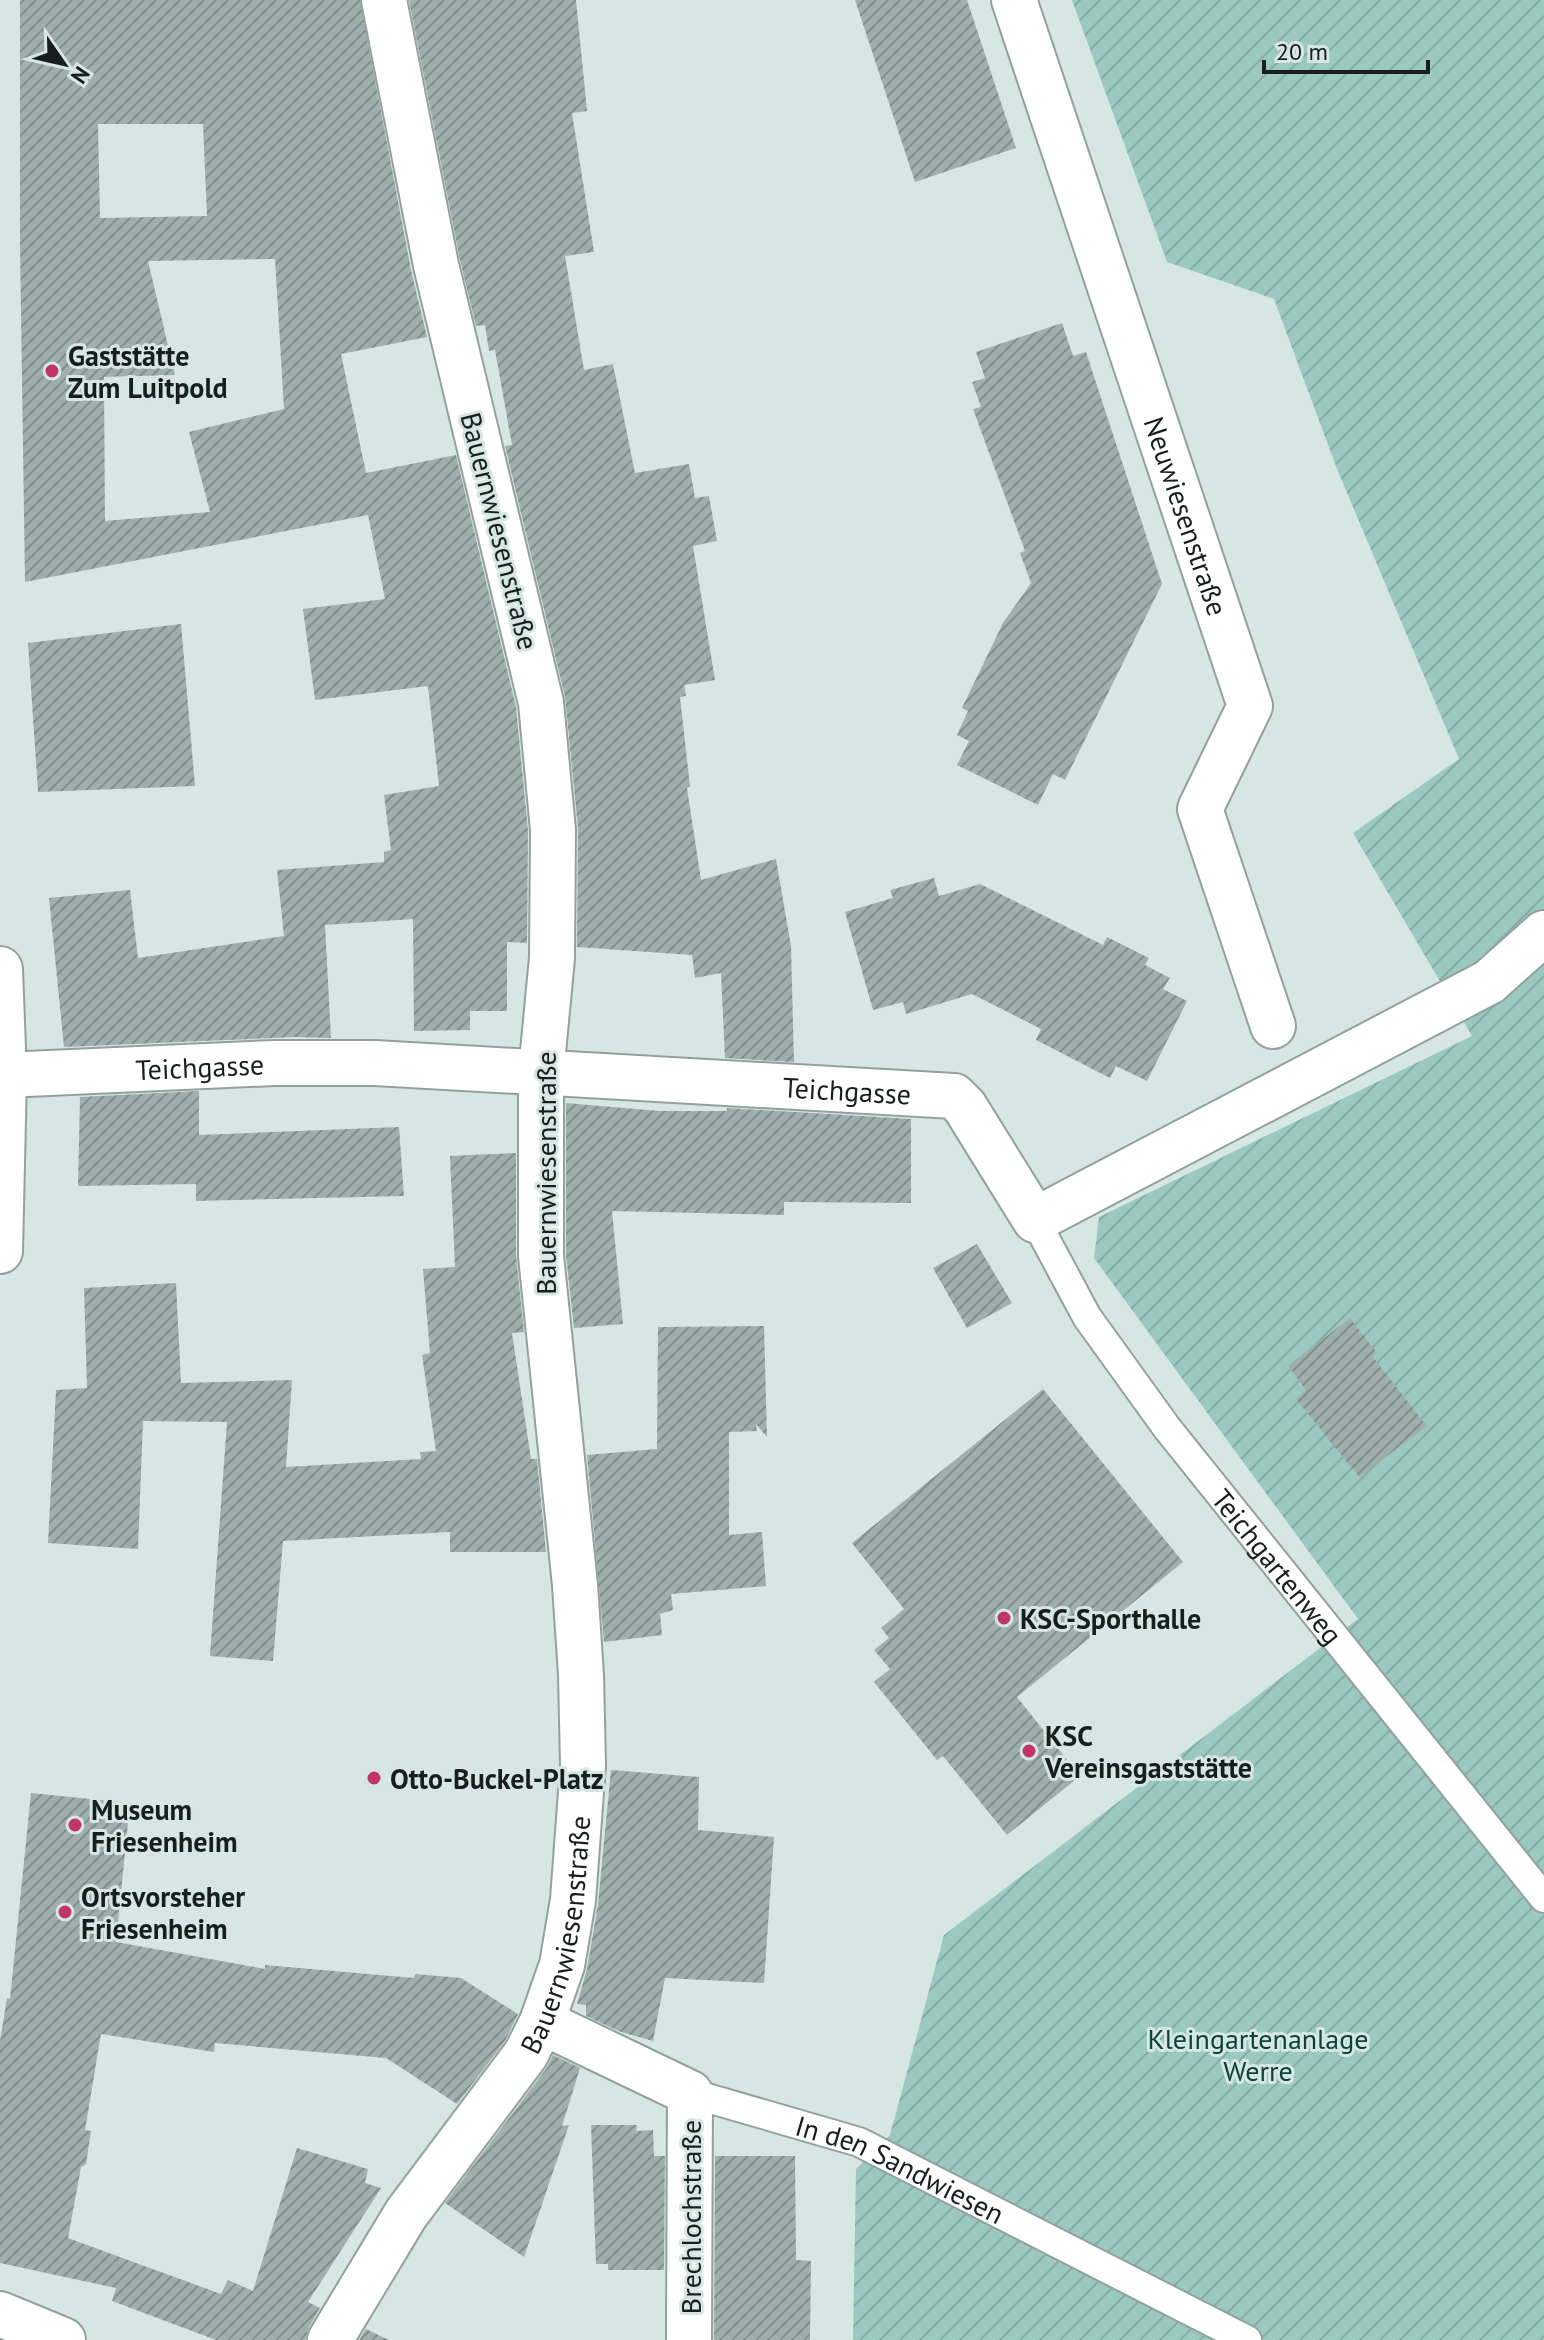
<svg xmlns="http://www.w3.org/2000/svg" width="1544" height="2340" font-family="'PT Sans',sans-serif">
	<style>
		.garden { fill: url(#garden-furrows) }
		.building { fill: url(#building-hatch); fill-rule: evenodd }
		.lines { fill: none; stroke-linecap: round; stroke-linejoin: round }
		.service-casing { stroke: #92a19e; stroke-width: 32 }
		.minor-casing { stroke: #92a19e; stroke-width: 48 }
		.service { stroke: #fff; stroke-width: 28 }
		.minor { stroke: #fff; stroke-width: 44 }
		.poi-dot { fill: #bf3469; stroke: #d6e6e3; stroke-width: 3 }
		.labels { text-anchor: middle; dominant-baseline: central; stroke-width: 6; stroke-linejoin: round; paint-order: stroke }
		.poi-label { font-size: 28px; font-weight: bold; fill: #181e1d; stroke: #d6e6e3; text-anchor: start }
		.street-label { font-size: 28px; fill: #181e1d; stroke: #d6e6e3 }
		.park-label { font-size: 28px; fill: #0d423b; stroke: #d6e6e3 }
	</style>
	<defs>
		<pattern id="garden-furrows" width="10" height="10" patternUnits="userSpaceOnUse" patternTransform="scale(2)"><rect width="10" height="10" fill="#9bc9c1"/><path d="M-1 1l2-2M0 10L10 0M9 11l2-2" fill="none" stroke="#85aca5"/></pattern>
		<pattern id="building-hatch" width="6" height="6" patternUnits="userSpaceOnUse" patternTransform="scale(2)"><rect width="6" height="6" fill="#9fafab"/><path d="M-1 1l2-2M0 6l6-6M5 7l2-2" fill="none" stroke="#818e8b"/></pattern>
	</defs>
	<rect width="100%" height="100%" fill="#d6e6e3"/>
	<!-- garden -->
	<path class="garden" d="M1072,0H1544V2340H853L856,2169L890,2135L944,1935L1358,1619L1094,1258L1099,1217L1472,1036L1353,833L1459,759L1337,469L1274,299L1167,262Z"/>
	<!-- building -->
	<path class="building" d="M20,0H360L411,270L427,337L341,354L366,473L456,455L516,707L528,831L527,943L507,942V1011H470V1030L414,1031L413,919L325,925L331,1038L295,1037L64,1047L49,898L130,890L138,958L284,936L277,870L384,862V852L391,850L384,795L439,786L428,686L315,700L303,609L385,599L368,515L25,582L20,244ZM98,124H203L207,216L100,218ZM275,259L284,409L189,432L210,512L105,521L104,377L175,375L148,261Z
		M409,0H576L587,111L572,113L594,252L565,256L584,370L613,364L635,473L689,464L695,498L709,496L717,541L693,546L715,680L684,685L686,696L680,697L690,786L687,788L701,880L776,859L791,946L794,1062L725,1058L721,973L695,978L692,955L577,947L578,828L565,697L505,446L512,445L495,350L489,351L485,325L476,326L460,260Z
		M855,0H967L1016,148L915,182Z
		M1062,323L1073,356L1086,352L1162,584L1065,780L1053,774L1038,805L957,765L969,741L957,735L968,711L962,708L1003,623L1031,583L1020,553L1025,551L973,409L981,407L972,382L985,378L976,352Z
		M181,624L195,786L38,792L28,643Z
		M934,878L939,896L980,884L1103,945L1107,937L1149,958L1145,965L1170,978L1163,989L1187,1001L1147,1081L1116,1066L1110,1078L1036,1040L1041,1029L972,994L906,1014L903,1002L873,1010L845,912L893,898L890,890Z
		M199,1091V1135L399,1127L404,1196L196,1201V1184L78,1186L80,1097Z
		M566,1103L659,1111H727V1108L911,1119V1203L784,1202V1215L612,1211L623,1324L574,1328L566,1255Z
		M516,1153V1256L524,1332L512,1333L531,1459H537L546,1552H450V1532L283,1541L273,1661L210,1656L227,1422L143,1421L138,1549L48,1543L56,1390L87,1388L84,1288L176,1283L181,1383L292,1380L286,1467L421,1459L420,1452L436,1451L422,1355L430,1353L423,1269L455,1267L450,1156Z
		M977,1244L1012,1303L967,1328L933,1268Z
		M1350,1318L1377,1353L1372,1356L1427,1426L1359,1477L1296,1399L1306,1390L1288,1366Z
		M764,1326L767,1437L756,1424L757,1431L729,1432V1535L762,1532L766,1586L671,1594L673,1610L660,1614L662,1635L604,1642L587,1455L657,1449L658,1327Z
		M1043,1389L1183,1562L1017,1697L1080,1776L1007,1835L943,1756L937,1760L874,1682L890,1669L874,1650L889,1638L881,1628L904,1609L852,1543Z
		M611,1770L699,1777L698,1830L774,1837L764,1983L665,1978L653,2041L621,2032L586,2016V2005L577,2004L587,1969L598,1904Z
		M31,1793L130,1803L116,1942L265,1969V1965L414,1978L415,1974L461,1978L518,2014L505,2041L457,2104L386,2058L215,2043L214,2052L101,2034L85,2130L91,2131L86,2164L81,2167L68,2238L221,2294L228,2280L253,2291L297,2148L368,2169L365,2183L381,2188L308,2302L320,2308L309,2327L305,2340H216L112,2301L116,2288L0,2263V2041L7,1998L10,1999Z
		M553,2055L580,2068L562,2126L569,2125L524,2257L445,2203L546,2069Z
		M591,2125H637L636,2131L653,2130L654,2156H665L664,2270H608V2264H596Z
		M715,2156H795L796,2260L811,2261L810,2340H714Z
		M366,2329L389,2340H359Z"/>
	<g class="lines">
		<defs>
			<g id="service">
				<path id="s1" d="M1035,1220L1087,1317L1167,1428L1544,1898"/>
				<path id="s2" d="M690,2093L859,2142L1247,2340"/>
			</g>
			<g id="minor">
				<path id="s3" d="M1014,0L1250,706L1200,809L1273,1026"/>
				<path d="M0,969L4,1075L0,1251"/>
				<path id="s4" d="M4,1075L274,1063H375L954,1096L965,1107L1035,1220L1489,982L1544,933"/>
				<path d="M542,2022L690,2093L689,2340"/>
				<path d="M0,2314L63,2340"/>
				<path id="s5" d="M330,2340L406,2214L526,2054L542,2022L562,1965L573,1900L583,1765L581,1675L575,1585L541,1256V1073L552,958L553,830L541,703L436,265L384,0"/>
			</g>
		</defs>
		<!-- service casing -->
		<use href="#service" class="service-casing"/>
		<!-- minor casing -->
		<use href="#minor" class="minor-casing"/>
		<!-- service -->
		<use href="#service" class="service"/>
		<!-- minor -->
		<use href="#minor" class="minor"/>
	</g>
	<!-- markers -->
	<g class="poi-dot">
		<circle cx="52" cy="371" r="8"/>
		<circle cx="1004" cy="1618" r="8"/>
		<circle cx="1029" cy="1751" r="8"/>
		<circle cx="374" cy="1778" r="8"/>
		<circle cx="75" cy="1825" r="8"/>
		<circle cx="65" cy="1912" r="8"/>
	</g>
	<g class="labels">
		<!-- poi labels -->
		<g class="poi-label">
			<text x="68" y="355">Gaststätte<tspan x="68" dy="32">Zum Luitpold</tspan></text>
			<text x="1020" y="1618">KSC-Sporthalle</text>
			<text x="1045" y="1735">KSC<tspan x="1045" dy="32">Vereinsgaststätte</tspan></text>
			<text x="390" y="1778">Otto-Buckel-Platz</text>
			<text x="91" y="1809">Museum<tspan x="91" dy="32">Friesenheim</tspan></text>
			<text x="81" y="1896">Ortsvorsteher<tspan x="81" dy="32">Friesenheim</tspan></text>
		</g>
		<!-- street labels -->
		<g class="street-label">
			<text stroke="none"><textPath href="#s3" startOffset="544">Neuwiesenstraße</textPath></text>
			<text transform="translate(500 531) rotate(76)">Bauernwiesenstraße</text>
			<text stroke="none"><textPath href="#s4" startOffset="196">Teichgasse</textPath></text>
			<text stroke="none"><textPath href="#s4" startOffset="844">Teichgasse</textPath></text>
			<text transform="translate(545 1173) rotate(-90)">Bauernwiesenstraße</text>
			<text stroke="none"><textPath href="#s1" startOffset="424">Teichgartenweg</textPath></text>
			<text stroke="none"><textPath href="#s5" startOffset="472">Bauernwiesenstraße</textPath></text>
			<text stroke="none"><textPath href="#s2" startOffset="224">In den Sandwiesen</textPath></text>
			<text transform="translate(690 2217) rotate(-90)">Brechlochstraße</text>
		</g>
		<!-- park labels -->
		<g class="park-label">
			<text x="1258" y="2038">Kleingartenanlage<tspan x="1258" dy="32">Werre</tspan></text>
		</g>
	</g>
	<!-- north arrow -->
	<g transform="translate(64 64) rotate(124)" stroke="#d6e6e3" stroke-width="6" paint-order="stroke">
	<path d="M0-6L14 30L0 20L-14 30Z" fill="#181e1d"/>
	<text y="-12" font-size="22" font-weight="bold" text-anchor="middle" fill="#181e1d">N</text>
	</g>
	<!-- scale -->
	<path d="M1264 60v12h164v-12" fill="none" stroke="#181e1d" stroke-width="4"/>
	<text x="1276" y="60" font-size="24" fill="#181e1d" stroke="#d6e6e3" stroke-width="6" paint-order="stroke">20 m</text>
</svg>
